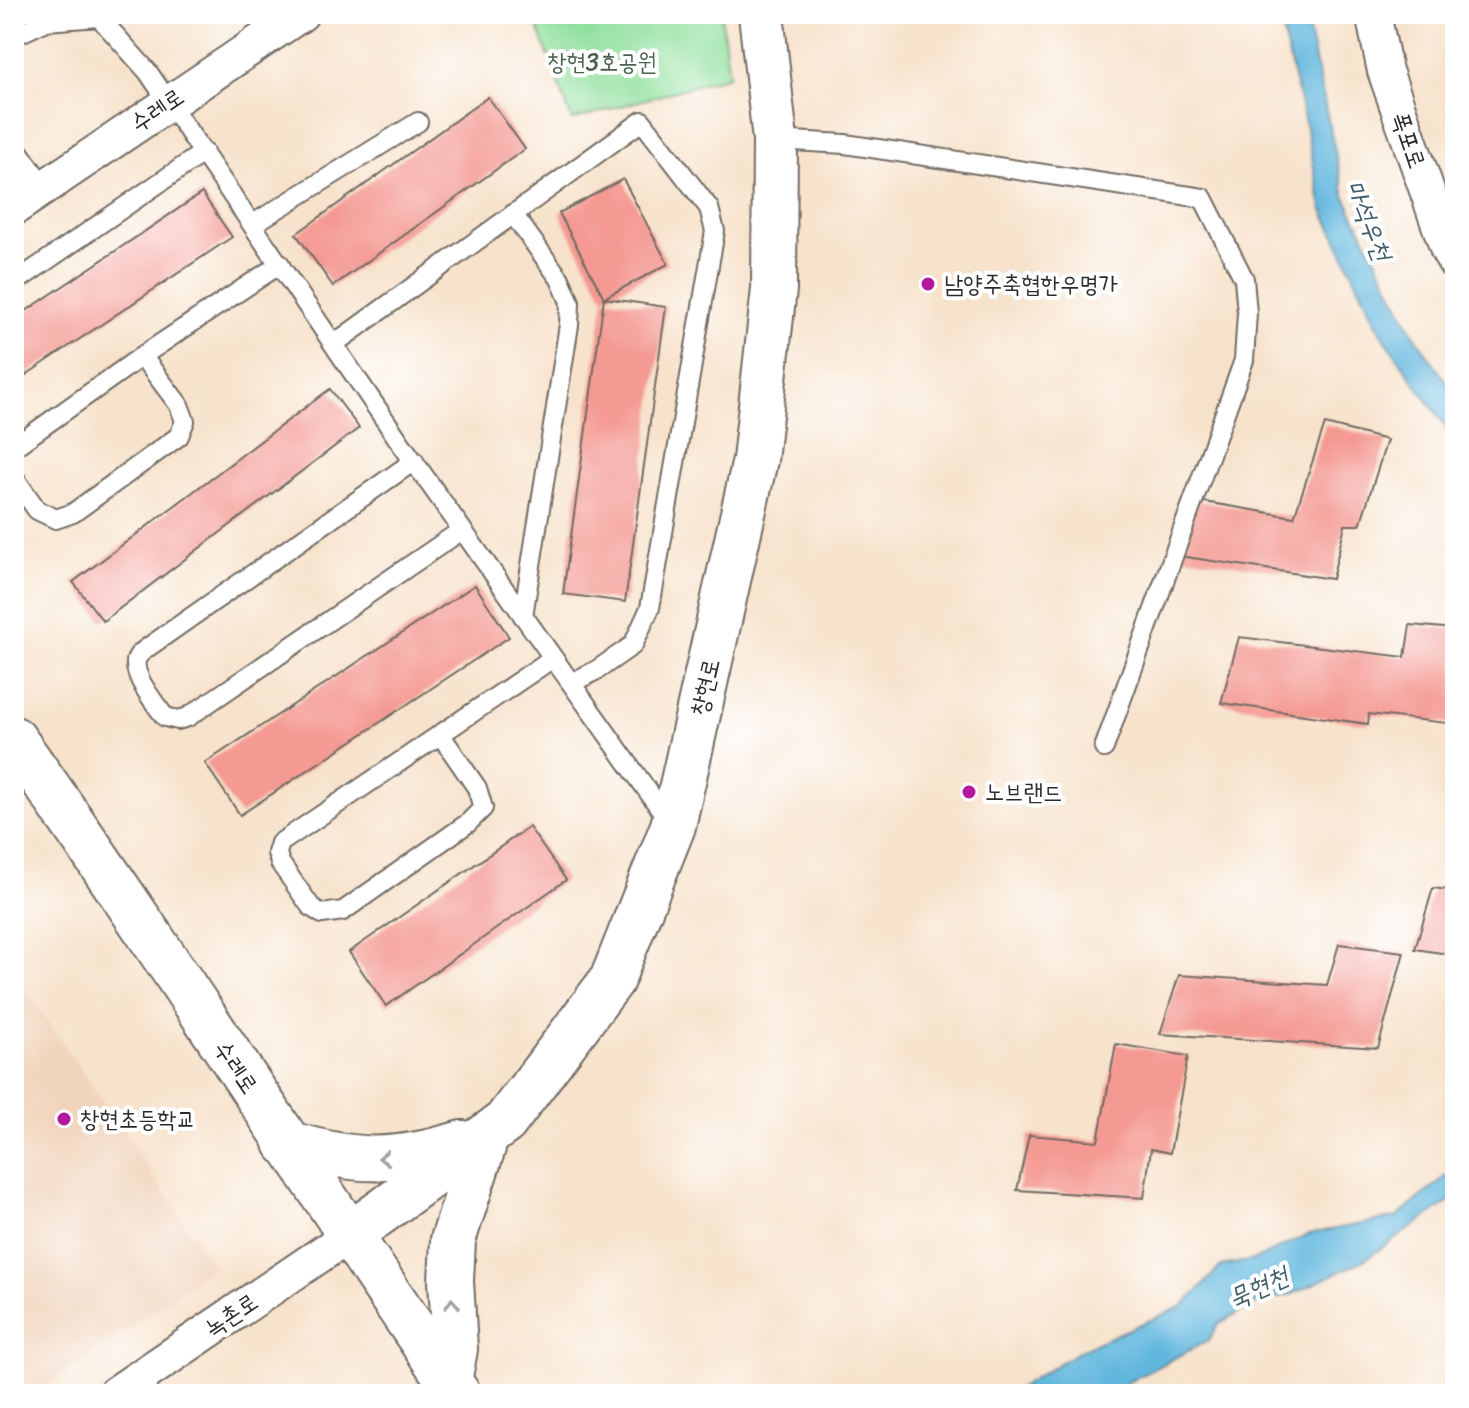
<svg xmlns="http://www.w3.org/2000/svg" width="1469" height="1408" font-family="Sriracha,'Poor Story',sans-serif">
	<style>
		.built { fill: #f2d5bd }
		.green { fill: #91e09f; stroke: #5e8665; stroke-width: 2 }
		.water { fill: #62b7de; stroke: #467184; stroke-width: 2 }
		.building { fill: #f49a93 }
		.lines { fill: none; stroke-linecap: round; stroke-linejoin: round }
		.lane-casing { stroke: #726b63; stroke-width: 22 }
		.street-casing { stroke: #726b63; stroke-width: 38 }
		.secondary-casing { stroke: #726b63; stroke-width: 48 }
		.lane { stroke: #fff; stroke-width: 18 }
		.street { stroke: #fff; stroke-width: 34 }
		.secondary { stroke: #fff; stroke-width: 44 }
		.oneway { stroke: #a0a0a0 }
		.poi-dot { fill: #b5179e; stroke: #fff; stroke-width: 3 }
		.labels { text-anchor: middle; dominant-baseline: central; stroke-width: 8; stroke-linejoin: round; paint-order: stroke }
		.park-label { font-size: 24px; fill: #4a614e; stroke: #fff }
		.street-label { font-size: 24px; fill: #2b2b2b; stroke: #fff }
		.poi-label { font-size: 24px; fill: #2b2b2b; stroke: #fff; text-anchor: start }
		.water-label { font-size: 26px; font-style: italic; fill: #3e5c6a; stroke: #fff }
	</style>
	<rect width="100%" height="100%" fill="#fff"/>
	<filter id="ink" filterUnits="userSpaceOnUse"><feTurbulence type="fractalNoise" baseFrequency=".0125" numOctaves="2"/><feDisplacementMap in="SourceGraphic" scale="16" xChannelSelector="R" yChannelSelector="G"/><feConvolveMatrix kernelMatrix="1 2 1 2 8 2 1 2 1" color-interpolation-filters="sRGB"/></filter>
	<filter id="wash" filterUnits="userSpaceOnUse"><feTurbulence type="fractalNoise" baseFrequency=".006" numOctaves="4" result="noise"/><feDisplacementMap in="SourceGraphic" scale="32" xChannelSelector="R" yChannelSelector="G"/><feGaussianBlur stdDeviation="1.8" result="paint"/><feColorMatrix in="noise" values="0 0 0 0 0 0 0 0 0 0 0 0 0 0 0 0 0 1.4 0 .05"/><feComposite in="paint" operator="in"/></filter>
	<g filter="url(#wash)">
		<rect width="100%" height="100%" fill="#f7e2cb"/>
		<!-- built -->
		<path class="built" d="M14,971L215,1267L36,1394H14Z"/>
		<!-- green -->
		<path class="green" d="M533,14H721L729,76L572,120Z"/>
		<!-- water -->
		<path class="water" d="M1278,14H1305L1345,197L1412,331L1455,395V440L1382,335L1322,208L1304,118Z
			M1455,1169V1198L1364,1260L1295,1293L1255,1304L1218,1324L1209,1340L1105,1394H1008L1085,1348L1183,1306L1221,1266L1254,1260L1309,1234L1397,1217Z"/>
		<g id="blocks">
			<!-- building -->
			<path class="building" d="M488,97L525,149L333,286L296,234Z
				M623,179L668,264L604,298L666,307L625,602L563,594L604,298L559,213Z
				M202,193L232,237L14,383V319Z
				M330,389L359,428L103,621L73,582Z
				M1325,424L1387,440L1360,525H1345L1332,579L1179,556L1198,501L1294,517Z
				M475,585L509,637L240,815L205,763Z
				M1410,625L1455,629V724L1369,714L1368,724L1221,703L1239,637L1405,657Z
				M529,827L566,880L386,1006L349,952Z
				M1433,888L1455,891V955L1415,949Z
				M1339,944L1404,952L1378,1048L1160,1034L1179,975L1327,985Z
				M1116,1044L1188,1056L1170,1153L1151,1149L1144,1198L1017,1190L1029,1135L1098,1141Z"/>
		</g>
	</g>
	<g filter="url(#ink)">
		<use href="#blocks" fill-opacity="0" stroke="#726b63" stroke-width="2"/>
		<g class="lines">
			<defs>
				<path id="lane" d="M14,36L46,21L99,17L148,72L402,445L669,821
					M775,140L845,144L1203,198L1244,279L1247,313L1244,360L1104,748
					M14,145L44,187
					M513,214L560,279L570,302L569,325L523,616
					M253,224L418,122
					M14,283L204,152
					M334,344L642,121L709,208L715,231L650,608L633,645L597,670L571,683
					M14,447L142,356L280,264
					M414,461L147,648C144,651 139,653 137,658C130,673 156,705 165,717L178,720L188,717L462,530
					M14,477L37,510L56,519L73,513L179,436L185,421L179,405L142,356
					M440,734L477,788L483,808L468,823L343,911L322,914L311,907L280,863L277,853L280,843L553,658"/>
				<path id="street" d="M1373,14L1385,71L1448,250L1455,262
					M14,208L301,14
					M115,1394L348,1236"/>
				<path id="secondary" d="M14,739C167,954 308,1177 458,1394
					M286,1143C355,1163 393,1164 462,1143
					M348,1236L505,1122L612,980L673,826L755,460L774,289L775,140L761,14
					M449,1382L455,1349L451,1281L453,1240L487,1135"/>
			</defs>
			<!-- lane casing -->
			<use href="#lane" class="lane-casing"/>
			<!-- street casing -->
			<use href="#street" class="street-casing"/>
			<!-- secondary casing -->
			<use href="#secondary" class="secondary-casing"/>
			<!-- lane -->
			<use href="#lane" class="lane"/>
			<!-- street -->
			<use href="#street" class="street"/>
			<!-- secondary -->
			<use href="#secondary" class="secondary"/>
		</g>
		<!-- one-way arrows -->
		<defs><path id="oneway-chevron" d="M-2-3.5L2.5 0L-2 3.5" fill="none" stroke-width="1.6" stroke-linecap="round" stroke-linejoin="round" transform="scale(2)"/></defs>
		<g class="oneway">
			<use href="#oneway-chevron" transform="translate(384 1158) rotate(177)"/>
			<use href="#oneway-chevron" transform="translate(452 1304) rotate(-93)"/>
		</g>
	</g>
	<!-- markers -->
	<g class="poi-dot">
		<circle cx="928" cy="284" r="8"/>
		<circle cx="969" cy="792" r="8"/>
		<circle cx="64" cy="1119" r="8"/>
	</g>
	<g class="labels">
		<!-- park labels -->
		<g class="park-label">
			<text x="602" y="62">창현3호공원</text>
		</g>
		<!-- street labels -->
		<g class="street-label">
			<text transform="translate(157 110) rotate(-34)">수레로</text>
			<text transform="translate(1409 140) rotate(71)">폭포로</text>
			<text transform="translate(705 687) rotate(-77)">창현로</text>
			<text transform="translate(236 1067) rotate(56)">수레로</text>
			<text transform="translate(231 1315) rotate(-34)">녹촌로</text>
		</g>
		<!-- poi labels -->
		<g class="poi-label">
			<text x="944" y="284">남양주축협한우명가</text>
			<text x="985" y="792">노브랜드</text>
			<text x="80" y="1119">창현초등학교</text>
		</g>
		<!-- water labels -->
		<g class="water-label">
			<text transform="translate(1369 220) rotate(69)">마석우천</text>
			<text transform="translate(1258 1287) rotate(-25)">묵현천</text>
		</g>
	</g>
	<!-- margin -->
	<rect width="1469" height="1408" fill="none" stroke="#fff" stroke-width="48"/>
</svg>
